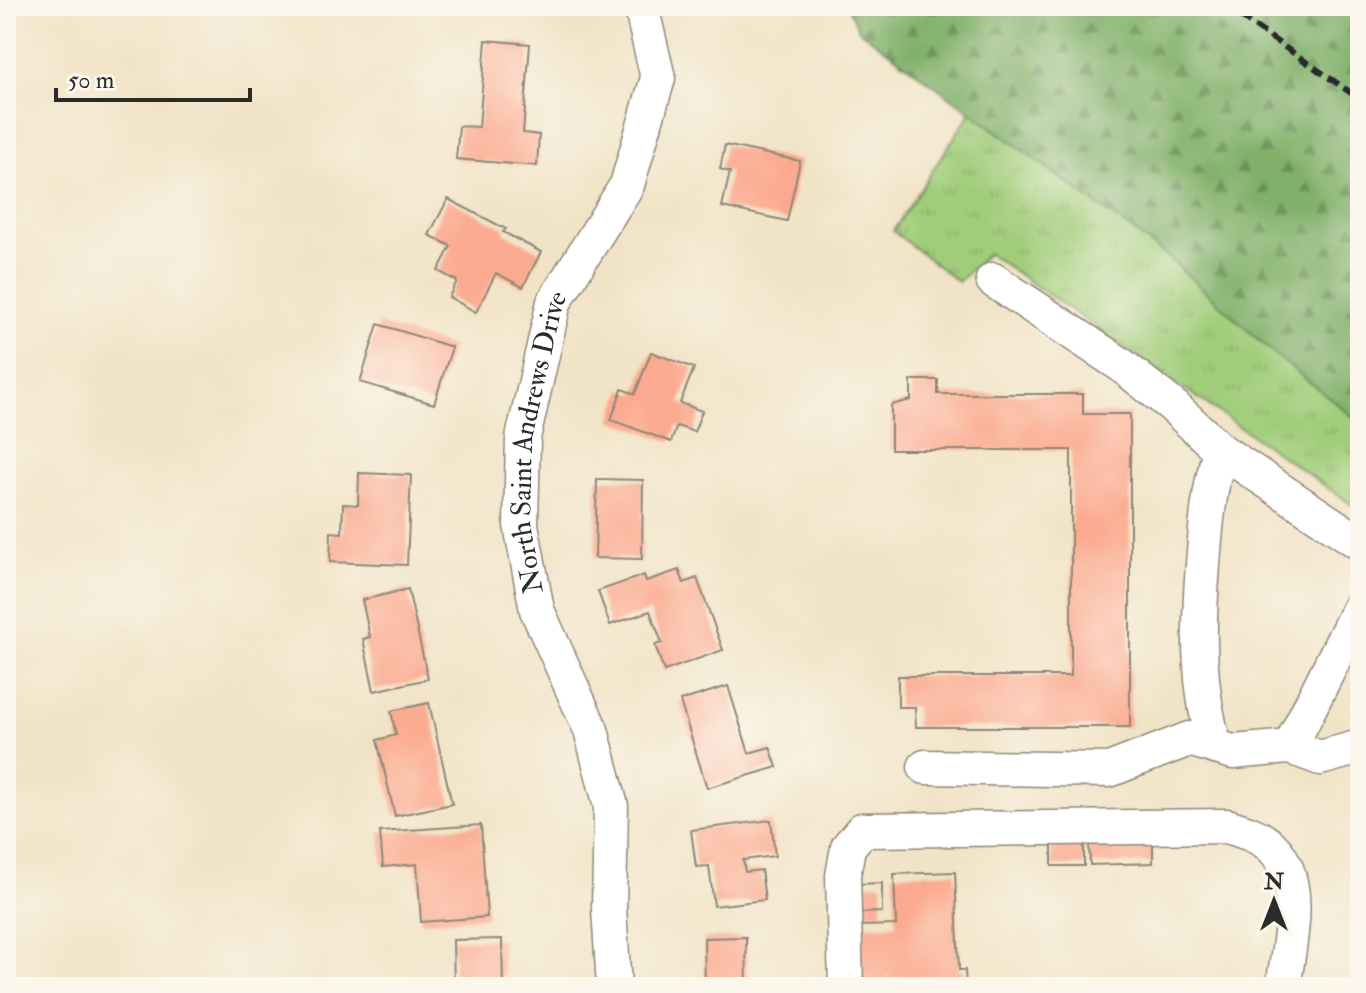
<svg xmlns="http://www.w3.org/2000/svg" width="1366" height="993" font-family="'IM FELL Double Pica',serif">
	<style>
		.grass { fill: url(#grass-tufts); stroke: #667c52; stroke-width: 2 }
		.forest { fill: url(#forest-firs); stroke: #566e4a; stroke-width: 2 }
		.building { fill: #fbaa90 }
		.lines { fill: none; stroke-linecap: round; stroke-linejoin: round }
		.minor-casing { stroke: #8e8778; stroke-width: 37 }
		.minor { stroke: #fff; stroke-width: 34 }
		.rail { stroke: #2b2b2b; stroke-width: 6; stroke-dasharray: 12 6; stroke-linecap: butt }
		.labels { text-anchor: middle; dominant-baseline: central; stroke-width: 6; stroke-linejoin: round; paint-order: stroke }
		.street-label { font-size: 28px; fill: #2b2b2b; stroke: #fbf7ec }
	</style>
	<defs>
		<pattern id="grass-tufts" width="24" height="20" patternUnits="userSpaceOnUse" patternTransform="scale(2)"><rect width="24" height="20" fill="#a1cd7a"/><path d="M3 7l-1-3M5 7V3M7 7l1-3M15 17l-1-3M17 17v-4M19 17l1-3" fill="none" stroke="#8bb06a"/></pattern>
		<pattern id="forest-firs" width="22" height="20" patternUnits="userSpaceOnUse" patternTransform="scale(2)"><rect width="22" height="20" fill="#80b06a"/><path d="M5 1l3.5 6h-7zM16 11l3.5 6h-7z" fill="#698f57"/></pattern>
	</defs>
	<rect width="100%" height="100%" fill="#fbf7ec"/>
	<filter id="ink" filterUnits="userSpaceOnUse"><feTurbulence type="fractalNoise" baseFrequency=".0125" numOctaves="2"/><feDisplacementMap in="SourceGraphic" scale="16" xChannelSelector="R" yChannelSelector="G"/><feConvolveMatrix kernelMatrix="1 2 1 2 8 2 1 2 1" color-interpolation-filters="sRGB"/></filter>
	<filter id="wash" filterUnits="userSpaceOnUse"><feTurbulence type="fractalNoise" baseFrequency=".006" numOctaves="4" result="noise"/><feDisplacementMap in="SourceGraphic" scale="32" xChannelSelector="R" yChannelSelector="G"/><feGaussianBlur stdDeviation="1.8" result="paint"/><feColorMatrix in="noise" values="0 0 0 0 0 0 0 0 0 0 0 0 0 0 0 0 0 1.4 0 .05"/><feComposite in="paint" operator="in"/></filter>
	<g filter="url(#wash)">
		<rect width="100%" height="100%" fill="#f1e3c6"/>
		<!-- grass -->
		<path class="grass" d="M971,112L1167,256L1274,354L1360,422V510L988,253L958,282L893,231Z"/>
		<!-- forest -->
		<path class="forest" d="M847,6H1360V422L1274,354L1167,256L859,30Z"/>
		<g id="blocks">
			<!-- building -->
			<path class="building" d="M486,40L530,44L523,133L539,135L537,166L456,159L459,126L479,127Z
				M725,145L800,161L787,221L722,207L730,172L720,169Z
				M448,199L506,229L503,232L541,252L523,287L496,273L476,312L449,297L457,281L438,271L451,246L429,235Z
				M378,324L452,347L434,404L360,382Z
				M651,352L694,368L680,403L702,411L694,432L677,426L671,442L611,420L622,389L635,394Z
				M911,380H938V394H1083V414H1130V727H916L915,707H898V676H1071V450H891V405L911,400Z
				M359,473L411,475L407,565L330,562L331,532L342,533L343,504L358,505Z
				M597,479L643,480L642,559L595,558Z
				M679,570L684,583L697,578L723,650L664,671L655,645L662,643L650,611L610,625L598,591L644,575L646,581Z
				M408,589L428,679L374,691L363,639L370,637L362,600Z
				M728,686L749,753L770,747L777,767L707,788L680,701Z
				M429,703L452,804L395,816L377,740L396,735L391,711Z
				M771,820L775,856L743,860L745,872L761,870L765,900L714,906L709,866L696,867L691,830Z
				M481,825L487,917L421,922L417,864L383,867L380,832Z
				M1052,841H1084V866H1052Z
				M1153,841V863L1090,865L1089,842Z
				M955,872L959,970H965L966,987H891L890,977H886V985L860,986L858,926L896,925L894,874Z
				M882,883V912L859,913L858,884Z
				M746,937L747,987H705L704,938Z
				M502,939L503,987H454L453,940Z"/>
		</g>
	</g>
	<g filter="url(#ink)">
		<use href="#blocks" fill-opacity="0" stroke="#8e8778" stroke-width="2"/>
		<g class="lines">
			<defs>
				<g id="minor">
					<path d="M993,280L1120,364L1173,406L1220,450L1360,543"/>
					<path d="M1215,747C1197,687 1198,627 1203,565C1206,524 1209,490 1220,450"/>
					<path d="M1290,747L1360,606"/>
					<path d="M925,767L1109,770L1189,739L1233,752L1290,747L1320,758L1360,747"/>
					<path id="s1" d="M614,987L609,909L611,806L591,730L537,610L521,525L523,438L554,302L627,185L658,78L641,6"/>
					<path d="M846,987L843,876L848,847L862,830L1227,826C1243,831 1259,835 1272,847C1306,880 1289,946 1283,987"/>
				</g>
			</defs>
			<!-- minor casing -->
			<use href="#minor" class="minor-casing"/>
			<!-- minor -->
			<use href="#minor" class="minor"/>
			<!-- rail -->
			<path class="rail" d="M1225,6L1360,99"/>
		</g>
	</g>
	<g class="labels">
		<!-- street labels -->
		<g class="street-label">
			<text stroke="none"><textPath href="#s1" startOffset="562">North Saint Andrews Drive</textPath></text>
		</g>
	</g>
	<!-- margin -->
	<rect width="1366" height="993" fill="none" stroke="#fbf7ec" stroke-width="32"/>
	<!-- north arrow -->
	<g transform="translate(1274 901)" stroke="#fbf7ec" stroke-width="6" paint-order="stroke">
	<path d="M0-6L14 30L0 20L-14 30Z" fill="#2b2b2b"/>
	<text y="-12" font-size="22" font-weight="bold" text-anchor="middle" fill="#2b2b2b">N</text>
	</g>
	<!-- scale -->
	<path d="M56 88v12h194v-12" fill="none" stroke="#2b2b2b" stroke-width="4"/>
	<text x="68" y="88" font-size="24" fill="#2b2b2b" stroke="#fbf7ec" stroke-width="6" paint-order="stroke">50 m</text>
</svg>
